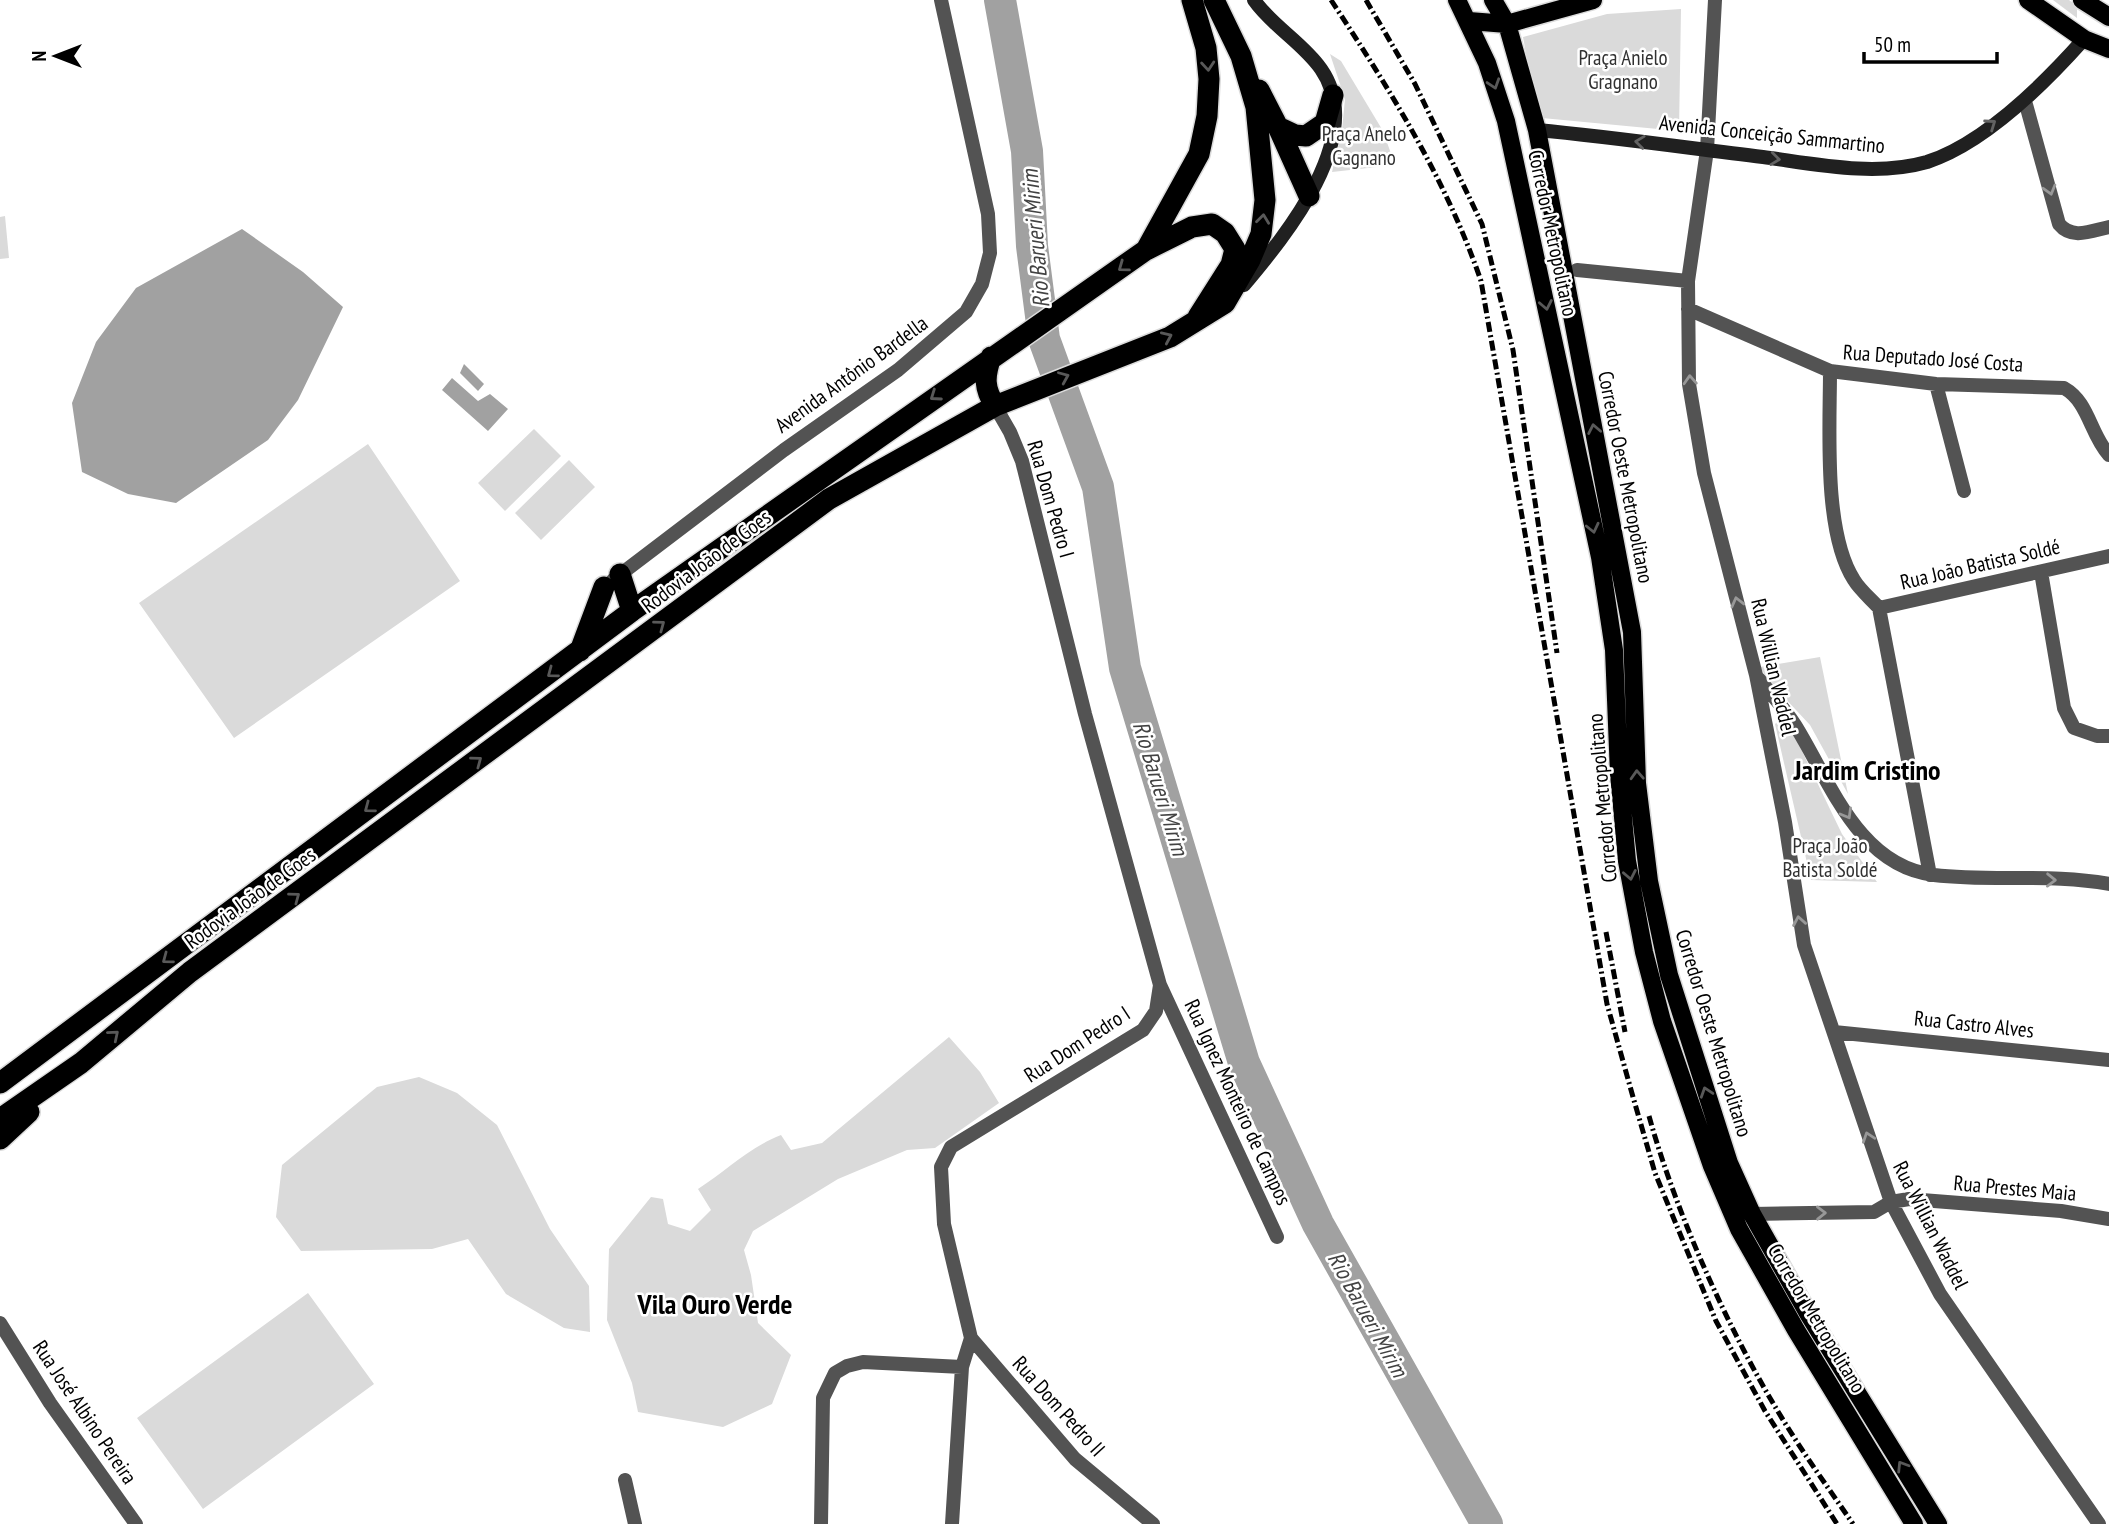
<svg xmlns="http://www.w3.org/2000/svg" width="2109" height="1524" font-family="'PT Sans Narrow',sans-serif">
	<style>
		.green { fill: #dadada }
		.water { fill: #a1a1a1 }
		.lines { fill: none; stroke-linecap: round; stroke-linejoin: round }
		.river { stroke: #a1a1a1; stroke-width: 32 }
		.primary-casing { stroke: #dbdbdb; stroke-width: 21 }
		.highway-casing { stroke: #dbdbdb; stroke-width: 24 }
		.street { stroke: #535353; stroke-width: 14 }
		.secondary { stroke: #202020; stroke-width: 14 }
		.primary { stroke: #000; stroke-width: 18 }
		.highway { stroke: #000; stroke-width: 21 }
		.rail { stroke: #000; stroke-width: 5; stroke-dasharray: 10 3.5 2 3.5; stroke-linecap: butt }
		.oneway { stroke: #595959 }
		.oneway2 { stroke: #636363 }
		.oneway3 { stroke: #989898 }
		.labels { text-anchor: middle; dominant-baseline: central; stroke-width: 5; stroke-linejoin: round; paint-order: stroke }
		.park-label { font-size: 21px; fill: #313131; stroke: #fff }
		.street-label { font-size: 21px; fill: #000; stroke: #fff }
		.water-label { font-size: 23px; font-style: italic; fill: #424242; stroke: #fff }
		.district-label { font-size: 28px; font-weight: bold; fill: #000; stroke: #fff }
	</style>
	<rect width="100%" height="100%" fill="#fff"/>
	<!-- green -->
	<path class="green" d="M2053,0H2069L2077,6V18Z
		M1681,9L1679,131L1542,118L1531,82L1523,37L1607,14Z
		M1330,54L1341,61L1383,131L1395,165L1332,172L1342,130L1345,99Z
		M5,216L9,258L0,259V217Z
		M534,429L561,456L505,511L478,483Z
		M368,444L460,581L234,738L139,603Z
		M569,460L595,487L541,540L515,513Z
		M1820,657L1848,794L1810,725L1768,680L1760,667Z
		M1781,719L1788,722L1842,834L1877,882L1811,880L1775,724Z
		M949,1037L980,1072L999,1103L935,1148L907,1150L838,1179L753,1231L744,1250L751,1275L758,1323L791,1355L772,1404L723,1427L638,1412L632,1383L607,1320L609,1249L651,1197L663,1199L668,1224L690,1231L711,1210L698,1189C726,1171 750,1147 781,1135L791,1150L822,1143Z
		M419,1077L457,1093L497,1125L550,1229L589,1286L590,1332L564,1328L506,1294L468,1239L432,1249L301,1251L276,1217L282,1165L377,1087Z
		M308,1293L374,1384L203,1509L137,1418Z"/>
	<!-- water -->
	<path class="water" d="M242,229L303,272L343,307L298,400L268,440L176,503L128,494L82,472L72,403L96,342L136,288Z
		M464,364L484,384L478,391L460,373Z
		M452,378L478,401L490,394L508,409L488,431L442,390Z"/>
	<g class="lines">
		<!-- river -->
		<path class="river" d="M1000,0L1027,151L1032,246L1044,339L1098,487L1125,668L1244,1063L1318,1224L1487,1524"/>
		<defs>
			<path id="primary" d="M1457,0L1487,63L1506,121L1600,557L1614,650L1619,774L1627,861L1644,952L1662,1021L1712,1166L1739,1229L1796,1330L1914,1524
				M1493,0L1507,24L1537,130L1632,632L1637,783L1649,881L1669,975L1729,1163L1752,1214L1809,1315L1938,1524
				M2028,0L2084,39L2109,49
				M2082,0L2109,17
				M1469,21L1507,24L1593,0"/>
			<path id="highway" d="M1259,90L1278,127L1295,135L1306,136L1325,123L1333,95
				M1278,127L1309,196
				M1146,250L1192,227L1212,224L1225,233L1235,249L1231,265L1198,317
				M991,357C984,377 984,388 995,406
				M620,574L632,611
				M580,651L604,587
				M0,1083L632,611L1146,250L1199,154L1207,116L1209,79L1206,48L1192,0
				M0,1119L81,1063L190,972L829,499L995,406L1170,337L1225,303L1250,260L1261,234L1265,200L1256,107L1241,56L1214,0
				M0,1139L29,1112"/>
		</defs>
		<!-- primary casing -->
		<use href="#primary" class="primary-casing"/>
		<!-- highway casing -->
		<use href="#highway" class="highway-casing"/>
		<!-- street -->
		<path class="street" d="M1715,0L1707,150L1688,281L1689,384L1704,473L1756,675L1785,822L1804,945L1891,1202L1940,1294L2099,1524
			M2025,101L2059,224C2072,240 2091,231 2109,227
			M1577,270L1688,281
			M1688,309L1830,371L1936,384L2064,388C2089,402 2090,434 2109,455
			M1830,371C1830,428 1823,532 1854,580C1860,590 1871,599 1879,608
			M1936,384L1964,491
			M2041,572L2064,708L2074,728L2097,736H2109
			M613,580L784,450L898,370L966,312L982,284L990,253L988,214L941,0
			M1759,679C1771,694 1785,709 1795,725C1830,781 1858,866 1934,875C1992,882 2052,873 2109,884
			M1930,875L1879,608L2109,556
			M1160,985L1277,1237
			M1834,1032L2109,1060
			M1752,1214L1874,1212L1891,1202L1909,1199L2061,1211L2109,1219
			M0,1323L50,1403L136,1524
			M971,1338L1075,1459L1153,1524
			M625,1480L635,1524
			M821,1524L823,1398L835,1373L847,1366L863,1362L962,1367
			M952,1524L962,1367L971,1338L944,1224L941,1167L951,1147L1143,1030L1156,1011L1160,985L1085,714L1022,461L1010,432L995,406"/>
		<!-- secondary -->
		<path class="secondary" d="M1537,130C1613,137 1688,148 1763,157C1815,164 1875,177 1927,162C1985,143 2044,84 2084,39
			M1244,285C1286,235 1368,136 1321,69C1303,43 1272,26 1254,0"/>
		<!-- primary -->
		<use href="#primary" class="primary"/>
		<!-- highway -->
		<use href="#highway" class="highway"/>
		<!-- rail -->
		<path class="rail" d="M1331,0C1390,90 1446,179 1481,281L1607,1004L1633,1097L1655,1173L1716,1321L1765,1411L1837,1524
			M1366,0L1415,84L1482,224L1513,350L1557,653
			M1606,932L1625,1032
			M1649,1116C1677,1217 1734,1343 1790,1431C1810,1463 1832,1493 1853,1524"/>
	</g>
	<!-- one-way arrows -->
	<defs><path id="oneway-chevron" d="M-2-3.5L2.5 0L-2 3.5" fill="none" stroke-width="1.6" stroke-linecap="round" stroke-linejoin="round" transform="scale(1.75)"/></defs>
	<g class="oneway">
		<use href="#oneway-chevron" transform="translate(1208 66) rotate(85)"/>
		<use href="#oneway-chevron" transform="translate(1494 84) rotate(72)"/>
		<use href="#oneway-chevron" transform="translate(1263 219) rotate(-83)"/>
		<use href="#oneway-chevron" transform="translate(1123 267) rotate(144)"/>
		<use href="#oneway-chevron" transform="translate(1546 305) rotate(79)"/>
		<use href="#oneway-chevron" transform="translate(1167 337) rotate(-24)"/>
		<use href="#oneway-chevron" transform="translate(1064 377) rotate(-23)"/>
		<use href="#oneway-chevron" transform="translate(935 396) rotate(145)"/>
		<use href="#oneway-chevron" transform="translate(1594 429) rotate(-101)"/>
		<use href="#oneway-chevron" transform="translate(1593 528) rotate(77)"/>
		<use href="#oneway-chevron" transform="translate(660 625) rotate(-37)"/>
		<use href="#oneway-chevron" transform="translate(552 673) rotate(143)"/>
		<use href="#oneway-chevron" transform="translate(477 761) rotate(-37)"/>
		<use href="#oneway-chevron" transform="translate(1637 775) rotate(-93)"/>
		<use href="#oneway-chevron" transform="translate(369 808) rotate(143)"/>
		<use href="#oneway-chevron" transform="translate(1630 875) rotate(79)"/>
		<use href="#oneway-chevron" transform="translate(295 897) rotate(-37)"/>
		<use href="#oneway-chevron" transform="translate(167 959) rotate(143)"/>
		<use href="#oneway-chevron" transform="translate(114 1035) rotate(-40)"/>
		<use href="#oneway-chevron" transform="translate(1706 1092) rotate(-108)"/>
		<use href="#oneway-chevron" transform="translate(1902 1466) rotate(-122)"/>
	</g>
	<g class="oneway2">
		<use href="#oneway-chevron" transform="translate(1991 124) rotate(-35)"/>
		<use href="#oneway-chevron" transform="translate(1640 142) rotate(-173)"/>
		<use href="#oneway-chevron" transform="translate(1775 159) rotate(7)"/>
	</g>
	<g class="oneway3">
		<use href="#oneway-chevron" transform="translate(2050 190) rotate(74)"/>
		<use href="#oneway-chevron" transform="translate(1690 380) rotate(-93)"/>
		<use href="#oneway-chevron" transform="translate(1737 602) rotate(-104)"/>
		<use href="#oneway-chevron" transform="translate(1847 814) rotate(60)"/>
		<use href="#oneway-chevron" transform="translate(2051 880) rotate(1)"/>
		<use href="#oneway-chevron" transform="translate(1799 921) rotate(-100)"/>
		<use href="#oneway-chevron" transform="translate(1868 1137) rotate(-109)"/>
		<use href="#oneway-chevron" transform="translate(1821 1213) rotate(-1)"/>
	</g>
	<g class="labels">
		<!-- park labels -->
		<g class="park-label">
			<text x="1623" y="57">Praça Anielo<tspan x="1623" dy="24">Gragnano</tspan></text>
			<text x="1364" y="133">Praça Anelo<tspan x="1364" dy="24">Gagnano</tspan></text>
			<text x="1830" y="845">Praça João<tspan x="1830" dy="24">Batista Soldé</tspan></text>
		</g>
		<!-- street labels -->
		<g class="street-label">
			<text transform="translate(1772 134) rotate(6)">Avenida Conceição Sammartino</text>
			<text transform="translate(1553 233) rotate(78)">Corredor Metropolitano</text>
			<text transform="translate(1933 358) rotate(4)">Rua Deputado José Costa</text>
			<text transform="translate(851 374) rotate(-36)">Avenida Antônio Bardella</text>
			<text transform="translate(1626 477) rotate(79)">Corredor Oeste Metropolitano</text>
			<text transform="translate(1051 499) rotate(74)">Rua Dom Pedro I</text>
			<text transform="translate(706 561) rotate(-37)">Rodovia João de Goes</text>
			<text transform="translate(1980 564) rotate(-13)">Rua João Batista Soldé</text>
			<text transform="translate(1774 667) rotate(77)">Rua Willian Waddel</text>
			<text transform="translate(1602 798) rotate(-95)">Corredor Metropolitano</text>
			<text transform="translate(250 898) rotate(-36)">Rodovia João de Goes</text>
			<text transform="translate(1974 1024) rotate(6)">Rua Castro Alves</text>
			<text transform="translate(1714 1033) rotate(73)">Corredor Oeste Metropolitano</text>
			<text transform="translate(1077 1044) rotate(-33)">Rua Dom Pedro I</text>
			<text transform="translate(1238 1102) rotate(65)">Rua Ignez Monteiro de Campos</text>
			<text transform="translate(2015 1188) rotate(5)">Rua Prestes Maia</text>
			<text transform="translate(1931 1225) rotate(63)">Rua Willian Waddel</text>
			<text transform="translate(1817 1318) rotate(59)">Corredor Metropolitano</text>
			<text transform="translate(1059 1406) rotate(48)">Rua Dom Pedro II</text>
			<text transform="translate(85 1412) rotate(56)">Rua José Albino Pereira</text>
		</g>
		<!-- water labels -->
		<g class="water-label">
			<text transform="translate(1035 239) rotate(-95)">Rio Barueri Mirim</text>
			<text transform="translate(1161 788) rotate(73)">Rio Barueri Mirim</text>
			<text transform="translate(1368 1314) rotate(61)">Rio Barueri Mirim</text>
		</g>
		<!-- district labels -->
		<g class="district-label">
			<text x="1867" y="769">Jardim Cristino</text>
			<text x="715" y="1303">Vila Ouro Verde</text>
		</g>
	</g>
	<!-- north arrow -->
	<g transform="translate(56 56) rotate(270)" stroke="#ffffff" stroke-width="5" paint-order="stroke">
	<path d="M0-5L12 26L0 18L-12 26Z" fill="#000000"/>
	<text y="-10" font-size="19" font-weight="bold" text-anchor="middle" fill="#000000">N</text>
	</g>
	<!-- scale -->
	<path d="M1864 52v10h133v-10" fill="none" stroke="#000000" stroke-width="3.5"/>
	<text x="1874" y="52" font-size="21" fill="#000000" stroke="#ffffff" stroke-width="5" paint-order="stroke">50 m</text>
</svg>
